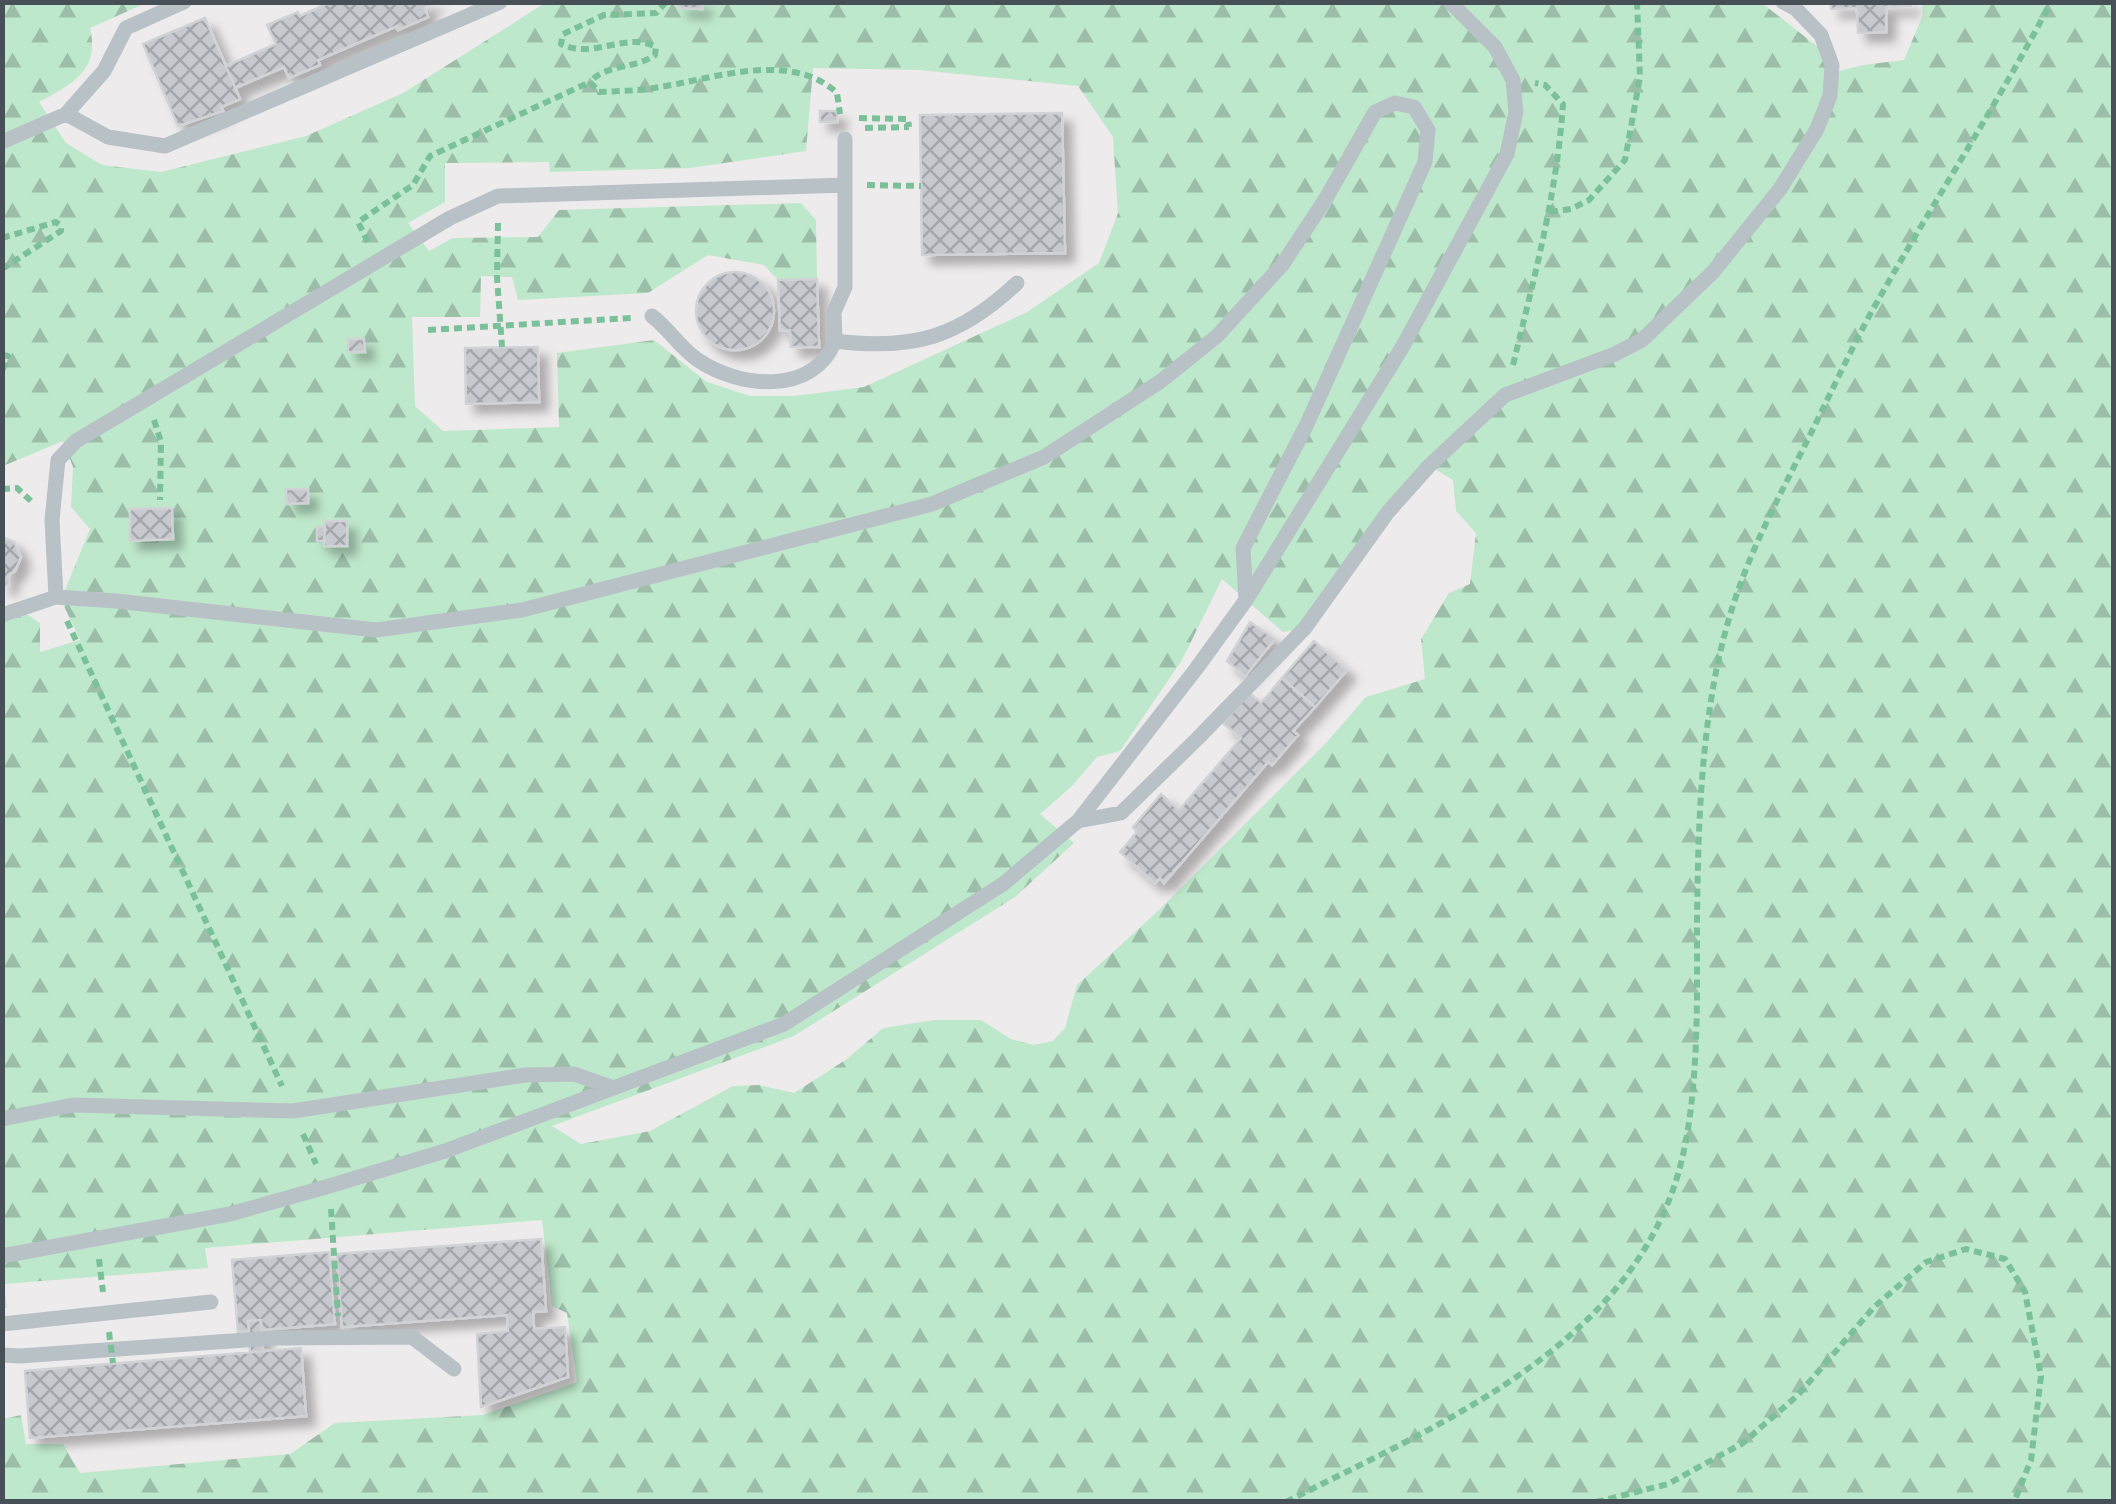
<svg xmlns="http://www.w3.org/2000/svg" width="2116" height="1504" font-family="'Titillium Web',sans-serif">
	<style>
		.forest { fill: url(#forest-firs); fill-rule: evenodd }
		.building { fill: url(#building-cross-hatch); stroke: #d0d2d6; stroke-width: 2.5; filter: url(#shadow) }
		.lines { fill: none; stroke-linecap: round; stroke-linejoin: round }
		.path { stroke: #7ac199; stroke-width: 6; stroke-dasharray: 8 5; stroke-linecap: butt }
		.service { stroke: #b8c1c6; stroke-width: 15 }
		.path-bridge { stroke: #7ac199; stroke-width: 6; stroke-dasharray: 8 5; stroke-linecap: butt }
	</style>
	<defs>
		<pattern id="forest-firs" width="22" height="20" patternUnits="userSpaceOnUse" patternTransform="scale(2.5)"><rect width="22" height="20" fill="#bee8cb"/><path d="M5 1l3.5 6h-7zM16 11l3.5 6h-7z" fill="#9cbea8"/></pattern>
		<pattern id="building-cross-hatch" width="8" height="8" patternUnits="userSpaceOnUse" patternTransform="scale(2.5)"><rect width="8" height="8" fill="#c7c9ce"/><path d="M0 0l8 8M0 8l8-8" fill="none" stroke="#a3a6aa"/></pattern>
		<filter id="shadow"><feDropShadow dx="9" dy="9" stdDeviation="5" flood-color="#0004"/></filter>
	</defs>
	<rect width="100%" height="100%" fill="#eeebec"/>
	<!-- forest -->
	<path class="forest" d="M3,3H146L90,28C100,71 73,83 39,102L66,143L102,165L161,172L306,136L403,93L545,3H1762L1818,47L1828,74L1863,65L1904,60L1923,15L1922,3H2113V1501H3V1419L21,1415L26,1444H63L80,1473L290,1454L335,1423L483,1415L577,1382L567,1313L552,1306L542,1220L205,1248L208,1268L4,1284L7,1308H3V611H22L40,623V652L80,640L61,600L90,529L71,507L73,467L63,441L3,466ZM813,68L919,70L1078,86L1113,137L1118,213L1099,263L1027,312L864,387L794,396H750L707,382L654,340L557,353L559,427L443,431L415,406L412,317H480L481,276L512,277L518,300L648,293L708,255L764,265L778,280L817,279L816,220L801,203L559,210L538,237L453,238L429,251L408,223L445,202V163L549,162L550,172L690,168L806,151ZM1430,466L1453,480L1456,511L1476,533L1470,584L1449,593L1421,639L1425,679L1366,697L1326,743L1159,910L1077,985L1065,1028L1053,1041L1033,1045L1011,1039L981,1020H934L883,1028L847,1059L794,1093L759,1085L733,1086L650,1131L581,1144L552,1126L794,1036L1015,897L1074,843L1040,814L1071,787L1097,757L1120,751L1182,660L1222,579L1283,632L1305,628Z"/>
	<!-- building -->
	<path class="building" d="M331,2H435L424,7L428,17L398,30L397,26L318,60L320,65L289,78L284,67L235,88L240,99L221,107L223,111L178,126L143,44L205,18L226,66L276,44L267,25L298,12L300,16Z
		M679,2H702V9L679,8Z
		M1831,2H1910L1911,6L1886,7V32L1858,33L1857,8L1831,9Z
		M205,18L240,99L221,107L223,111L178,126L143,44Z
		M820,111H837V122H820Z
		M1062,113L1065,253L922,255L920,115Z
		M696 311a39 39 0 1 1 78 0a39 39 0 1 1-78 0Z
		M817,279L819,347H791L790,330H780L778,280Z
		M348,339H364L365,352H348Z
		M538,347L539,402L466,404L465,348Z
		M286,489H308V503L287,504Z
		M172,508L173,539L130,541V509Z
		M325,521H347V546H324Z
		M317,527H325L324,541H317Z
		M2,537L14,542L21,557L15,571L8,575L9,585L2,586Z
		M1250,622L1275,639L1245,676L1227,661Z
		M1314,641L1347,670L1315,707L1282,678Z
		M1282,678L1315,707L1293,731L1298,735L1272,765L1268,762L1164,883L1160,878L1155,883L1120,852L1137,832L1133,827L1161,794L1179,810L1241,738L1223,723L1250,693L1261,703Z
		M541,1239L546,1311L533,1312L534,1329L565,1327L568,1377L481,1407L477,1334L508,1331L507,1315L342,1327L337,1254Z
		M329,1252L335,1324L262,1330L261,1320L248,1321L249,1331L238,1332L232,1260Z
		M261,1320L263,1351L250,1352L248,1321Z
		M301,1348L306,1416L30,1438L25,1371Z"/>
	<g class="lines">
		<!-- path -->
		<path class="path" d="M666,2L656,13L604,15L563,34L561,44C592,60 627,31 656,47L655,55C636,69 605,64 590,82L599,92C617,91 636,91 654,88C710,80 790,49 837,93L840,114
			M859,118L908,119L909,127
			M865,128L909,127
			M867,185L921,186
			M1550,212L1571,209L1589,200L1625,160L1640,77L1637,2
			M498,223L497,277L502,347
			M2,238L56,222L61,226V231L2,269
			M368,242L358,222L413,185L430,156L590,82
			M428,330L631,318
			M2,355L8,356L2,371
			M1513,365C1534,278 1557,194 1563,104L1545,85L1535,83
			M154,420L161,442L160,500
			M2,489L17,488L31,501
			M67,621L282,1086
			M303,1134L316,1164
			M331,1209L338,1316
			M99,1259L103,1292
			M1286,1502C1441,1423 1640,1344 1683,1155C1699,1083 1697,998 1697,923C1698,823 1701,708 1731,612C1749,552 1779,497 1807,441C1827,401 1846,360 1867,320C1926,213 1994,111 2051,2
			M1596,1502L1668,1484L1743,1443L1798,1395L1874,1307L1926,1262L1966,1249L2005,1259L2025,1292L2041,1376L2031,1460L2014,1502"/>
		<!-- service -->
		<path class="service" d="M66,114L108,137L165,146L500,2
			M845,139V287L834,312L835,341C913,351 960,337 1017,283
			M2,142L66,114L104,71L126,28L184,2
			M652,316C669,329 681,349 698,360C739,388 813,396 835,341
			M56,597L52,520L58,460L76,441L450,218L498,196L845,185
			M2,615L56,597L116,601L376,630L522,610L932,504L1044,457L1161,381L1217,336L1282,265L1325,200L1375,112L1395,103L1414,107L1428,130L1425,162L1307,424L1243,548L1246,600
			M1078,821L1121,813L1197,739L1305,628L1388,512L1429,466L1505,395L1615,354L1642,340L1713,272L1780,189L1817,129L1830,96L1832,65L1821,35L1796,9L1783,2
			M2,1119L73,1105L293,1111L525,1075L574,1074L614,1088
			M2,1256L230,1214L326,1187L445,1151L784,1024L1003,884L1078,821L1196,669L1246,600L1403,346L1507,154L1516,112L1513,80L1495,47L1450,2
			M2,1324L211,1302
			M2,1355L20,1356L274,1338L412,1337L454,1369"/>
		<!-- path-bridge -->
		<path class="path-bridge" d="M109,1332L113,1363"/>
	</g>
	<!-- border -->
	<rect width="2116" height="1504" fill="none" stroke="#465056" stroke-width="10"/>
</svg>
